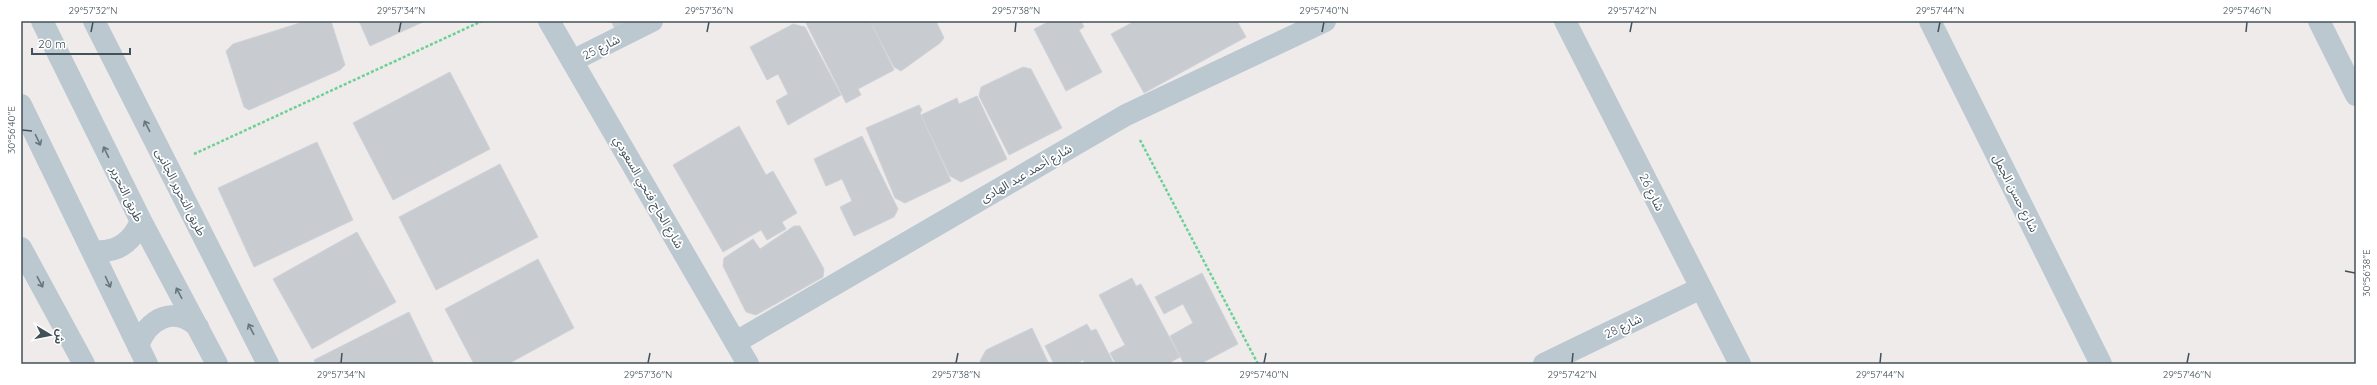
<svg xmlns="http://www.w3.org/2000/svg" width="2377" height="385" font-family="Quicksand,'Noto Sans Arabic',sans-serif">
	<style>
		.building { fill: #c8ccd1; stroke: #cfd2d8 }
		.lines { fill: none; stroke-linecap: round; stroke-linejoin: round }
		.path { stroke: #6bd194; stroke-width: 2.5; stroke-dasharray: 3 2; stroke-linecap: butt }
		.minor { stroke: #bbc8d0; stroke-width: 22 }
		.oneway { stroke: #67757d }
		.ticks { fill: none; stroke: #43515a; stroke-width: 1.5 }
		.labels { text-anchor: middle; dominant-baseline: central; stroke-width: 3.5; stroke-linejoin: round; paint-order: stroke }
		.street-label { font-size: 12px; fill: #43515a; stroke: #fff }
		.neatline { fill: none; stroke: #43515a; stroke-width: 1.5 }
		.ticks-label { font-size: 10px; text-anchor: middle; fill: #43515a }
	</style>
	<rect width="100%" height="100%" fill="#efebeb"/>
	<!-- building -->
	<path class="building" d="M306,21H331L345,65L340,70L249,110L244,107L226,51L233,44Z
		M359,21H425L370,46Z
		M611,21H635L616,31Z
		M805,21H870L894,70L858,89L861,95L846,103Z
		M870,21H936L944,38L940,43L901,71L894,67Z
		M1050,21H1081L1084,27L1079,30L1102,72L1066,91L1034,29Z
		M1135,21H1237L1246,37L1144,93L1111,34Z
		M793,24L805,27L841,95L788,125L776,101L788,94L778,74L767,80L750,47Z
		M1023,67L1031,69L1062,128L1009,155L979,96L981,87Z
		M450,72L490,149L393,200L353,123Z
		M977,96L1007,159L961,182L950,176L921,115L957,98L959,104Z
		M919,105L922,110L920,113L951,181L905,203L895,198L866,128Z
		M739,126L766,175L773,171L797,213L782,222L786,229L767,240L761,230L723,252L673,165Z
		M862,136L898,209L894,217L854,236L840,207L852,201L842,179L826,186L814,159Z
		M317,142L353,220L254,267L218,188Z
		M500,164L538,237L436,290L399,217Z
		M794,226H800L824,269L823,277L756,315L746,312L723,266L724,258L753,239L760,249Z
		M357,232L396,302L312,349L273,279Z
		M538,259L574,328L508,364H474L445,309Z
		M1202,273L1238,344L1200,364H1184L1170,336L1193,323L1183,304L1164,314L1155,297Z
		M1132,278L1136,286L1141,284L1180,357L1171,362L1172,364H1116L1110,353L1125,345L1099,295Z
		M409,312L434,364H316L314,360Z
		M1087,324L1091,331L1096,329L1114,364H1085L1083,360L1076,364H1070L1069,362L1054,364L1045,346Z
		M1032,328L1049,364H981L980,361L986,350Z"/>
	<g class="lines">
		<!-- path -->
		<path class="path" d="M1140,140L1258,364
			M194,154L482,21"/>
		<!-- minor -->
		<path class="minor" d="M42,21L141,221L217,364
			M94,21L268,364
			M549,21L748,364
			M1565,21L1740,364
			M1930,21L2101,364
			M2319,21L2356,95
			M572,61L652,21
			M21,105L147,364
			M21,248L84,364
			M94,251C117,253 132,242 141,221
			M736,342L1126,115L1325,21
			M138,346C148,318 175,305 198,327
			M1544,364L1701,288"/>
	</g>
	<!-- one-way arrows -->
	<defs><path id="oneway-shaft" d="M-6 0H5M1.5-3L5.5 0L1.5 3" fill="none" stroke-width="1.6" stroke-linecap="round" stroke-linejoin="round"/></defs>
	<g class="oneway">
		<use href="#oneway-shaft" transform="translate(147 126) rotate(-117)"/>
		<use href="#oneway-shaft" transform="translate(38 140) rotate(64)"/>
		<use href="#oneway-shaft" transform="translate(106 152) rotate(-116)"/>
		<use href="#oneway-shaft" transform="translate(40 282) rotate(62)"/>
		<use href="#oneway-shaft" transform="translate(108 282) rotate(65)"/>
		<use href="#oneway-shaft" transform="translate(179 293) rotate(-118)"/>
		<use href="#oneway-shaft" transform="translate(251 329) rotate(-117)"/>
	</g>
	<!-- ticks -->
	<path class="ticks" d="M91,32L93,22M399,32L401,22M707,32L709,22M1015,32L1016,22M1322,32L1324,22M1630,32L1632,22M1938,32L1940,22M2246,32L2247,22M22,130L32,131M2345,271L2355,273M341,363L342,353M648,363L650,353M956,363L958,353M1264,363L1266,353M1572,363L1573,353M1880,363L1881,353M2187,363L2189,353"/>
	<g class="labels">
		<!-- street labels -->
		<g class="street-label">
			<text transform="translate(601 47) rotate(-27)">شارع 25</text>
			<text transform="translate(1026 173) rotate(-30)">شارع أحمد عبد الهادى</text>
			<text transform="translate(181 192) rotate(63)">طريق التحرير الجانبى</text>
			<text transform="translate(649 192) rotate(60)">شارع الحاج فتحي السعودي</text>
			<text transform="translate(1652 192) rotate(63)">شارع 26</text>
			<text transform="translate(2016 193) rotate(63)">شارع حسن الجمل</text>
			<text transform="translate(127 194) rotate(64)">طريق التحرير</text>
			<text transform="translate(1623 326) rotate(-26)">شارع 28</text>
		</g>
	</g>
	<!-- border -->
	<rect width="2377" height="385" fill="none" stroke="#ffffff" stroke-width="44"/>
	<!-- north arrow -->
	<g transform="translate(50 335) rotate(100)" stroke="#ffffff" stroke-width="3" paint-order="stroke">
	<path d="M0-3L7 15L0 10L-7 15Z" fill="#43515a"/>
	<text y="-6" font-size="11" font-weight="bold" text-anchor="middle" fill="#43515a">ش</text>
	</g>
	<!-- scale -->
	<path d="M32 48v6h98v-6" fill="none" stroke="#43515a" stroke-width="2"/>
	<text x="38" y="48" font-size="12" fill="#43515a" stroke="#ffffff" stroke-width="3" paint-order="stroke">20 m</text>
	<rect x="22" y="22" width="2333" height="341" class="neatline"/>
	<g class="ticks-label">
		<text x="93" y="14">29°57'32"N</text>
		<text x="401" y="14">29°57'34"N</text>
		<text x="709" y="14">29°57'36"N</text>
		<text x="1016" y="14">29°57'38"N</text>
		<text x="1324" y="14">29°57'40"N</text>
		<text x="1632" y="14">29°57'42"N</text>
		<text x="1940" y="14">29°57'44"N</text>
		<text x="2247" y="14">29°57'46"N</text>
		<text transform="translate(11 130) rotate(-90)" y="4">30°56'40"E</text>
		<text transform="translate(2366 273) rotate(-90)" y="4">30°56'38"E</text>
		<text x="341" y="378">29°57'34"N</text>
		<text x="648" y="378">29°57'36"N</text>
		<text x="956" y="378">29°57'38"N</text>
		<text x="1264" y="378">29°57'40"N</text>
		<text x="1572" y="378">29°57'42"N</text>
		<text x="1880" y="378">29°57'44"N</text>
		<text x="2187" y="378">29°57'46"N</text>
	</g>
</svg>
